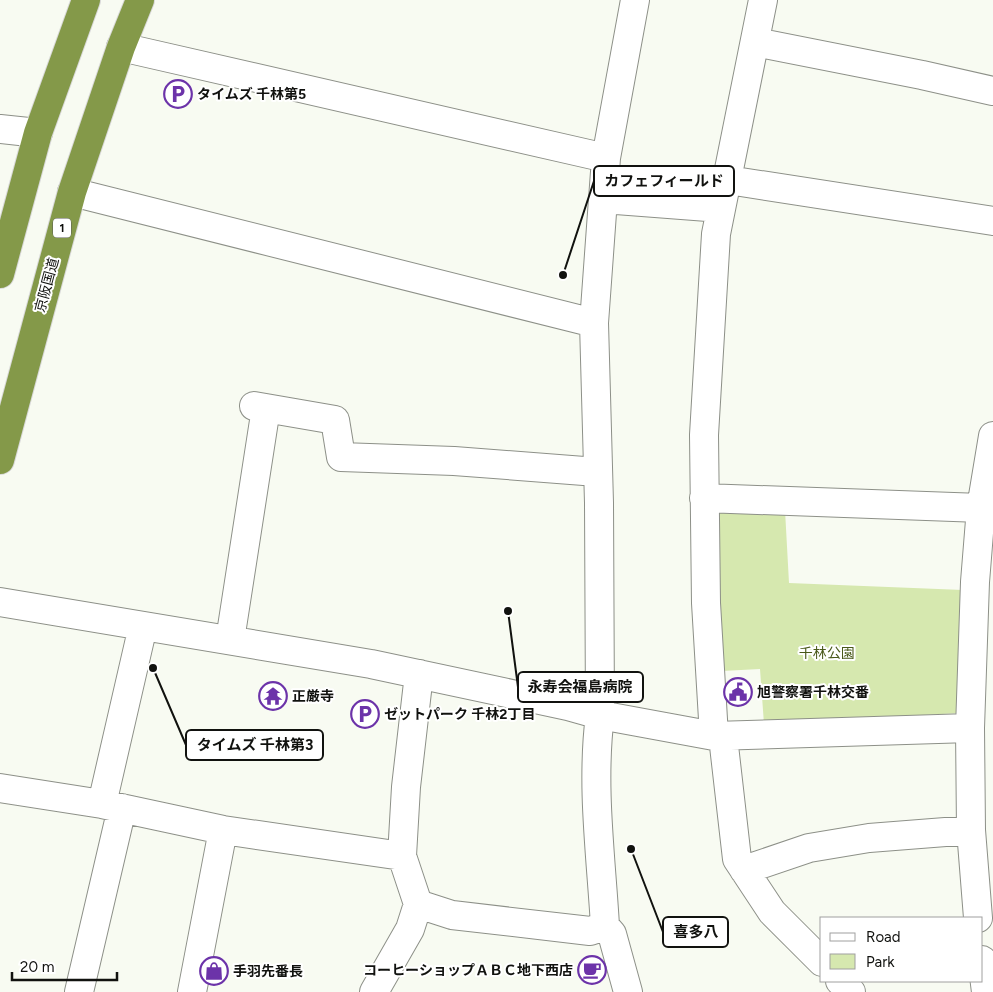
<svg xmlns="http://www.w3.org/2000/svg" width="993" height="992" font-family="Figtree,'Noto Sans JP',sans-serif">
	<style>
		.green { fill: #d6e8af }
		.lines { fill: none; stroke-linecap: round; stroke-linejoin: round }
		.minor-casing { stroke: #8d9088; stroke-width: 30 }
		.highway-casing { stroke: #d9d9d9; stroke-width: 30 }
		.minor { stroke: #fff; stroke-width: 28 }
		.highway { stroke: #849949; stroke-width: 28 }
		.labels { text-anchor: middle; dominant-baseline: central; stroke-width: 4; stroke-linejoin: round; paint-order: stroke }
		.shield { fill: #fff; stroke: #585957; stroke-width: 1 }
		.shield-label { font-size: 12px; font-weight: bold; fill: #11120f }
		.poi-label { font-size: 14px; font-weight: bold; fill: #11120f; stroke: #fff; text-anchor: start }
		.street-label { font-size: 14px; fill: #11120f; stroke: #fff }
		.park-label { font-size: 14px; fill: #495819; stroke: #fff }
		.leader { fill: none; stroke: #11120f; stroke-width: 2 }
		.callout-dot { fill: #11120f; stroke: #fff; stroke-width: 2 }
		.callout { fill: #fff; stroke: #11120f; stroke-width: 2 }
		.callout-label { font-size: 15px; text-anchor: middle; font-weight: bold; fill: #11120f }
	</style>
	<rect width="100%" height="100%" fill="#f8fbf2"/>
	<!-- green -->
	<path class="green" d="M715,510H785L789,583L963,590L960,713L764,724L760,669L722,671Z"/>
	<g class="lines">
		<defs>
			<path id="minor" d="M755,42L922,75L993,91
				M121,47L606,158
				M0,129L38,133
				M728,180L993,221
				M72,192L594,323
				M603,199L721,208
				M254,406L335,420L341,457L454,461L584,471L598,470
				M704,498L981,508
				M0,602L371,664L568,706L600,715L714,736L970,728
				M230,640L266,408
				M419,674L406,787L402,856L418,904L452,915L590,931L605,926
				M714,736L706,603L704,435L716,234L763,0
				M723,737L737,859L772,912L822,962
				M0,788L102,804L223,830L402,856
				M102,804L143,626
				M744,870L809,848L869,838L971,830
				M978,918L971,830L970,728L975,582L981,508L993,436
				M982,960L986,992
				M840,981L851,992
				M79,992L122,808
				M192,992L223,830
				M374,992L410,929L418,904
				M628,992L612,934L605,926C601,856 591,785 600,715L599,503L594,323L606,158L635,0"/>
			<path id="highway" d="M0,274L38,133L86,0
				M0,460L72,192L121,47L140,0"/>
		</defs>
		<!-- minor casing -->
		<use href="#minor" class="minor-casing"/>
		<!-- highway casing -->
		<use href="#highway" class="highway-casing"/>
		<!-- minor -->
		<use href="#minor" class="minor"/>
		<!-- highway -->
		<use href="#highway" class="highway"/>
	</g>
	<!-- icons -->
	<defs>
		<symbol id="parking-ring" viewBox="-11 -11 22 22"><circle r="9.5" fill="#fff" stroke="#6c33a9" stroke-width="1.5"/><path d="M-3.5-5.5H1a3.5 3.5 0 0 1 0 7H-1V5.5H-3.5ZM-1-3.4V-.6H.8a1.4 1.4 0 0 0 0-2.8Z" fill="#6c33a9"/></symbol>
		<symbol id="civic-ring" viewBox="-11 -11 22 22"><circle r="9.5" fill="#fff" stroke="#6c33a9" stroke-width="1.5"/><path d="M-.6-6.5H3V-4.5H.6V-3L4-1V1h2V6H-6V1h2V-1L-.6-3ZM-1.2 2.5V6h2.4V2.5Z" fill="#6c33a9"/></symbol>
		<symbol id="temple-ring" viewBox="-11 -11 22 22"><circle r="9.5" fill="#fff" stroke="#6c33a9" stroke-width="1.5"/><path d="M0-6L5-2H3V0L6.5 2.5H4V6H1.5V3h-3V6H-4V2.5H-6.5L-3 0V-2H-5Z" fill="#6c33a9"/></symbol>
		<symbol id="cafe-ring" viewBox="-11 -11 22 22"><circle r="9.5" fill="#fff" stroke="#6c33a9" stroke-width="1.5"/><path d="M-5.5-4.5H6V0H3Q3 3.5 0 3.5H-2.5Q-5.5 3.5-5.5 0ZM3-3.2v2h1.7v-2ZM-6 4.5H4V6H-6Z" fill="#6c33a9"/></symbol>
		<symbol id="shop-ring" viewBox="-11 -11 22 22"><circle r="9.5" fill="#fff" stroke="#6c33a9" stroke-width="1.5"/><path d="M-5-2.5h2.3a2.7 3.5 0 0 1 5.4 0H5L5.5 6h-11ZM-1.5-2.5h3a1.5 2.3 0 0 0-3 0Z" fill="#6c33a9"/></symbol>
	</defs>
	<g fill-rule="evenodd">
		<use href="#parking-ring" x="162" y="78" width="32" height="32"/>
		<use href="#civic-ring" x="722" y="676" width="32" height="32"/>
		<use href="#temple-ring" x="257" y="680" width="32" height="32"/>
		<use href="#parking-ring" x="349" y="698" width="32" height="32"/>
		<use href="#cafe-ring" x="576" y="954" width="32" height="32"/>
		<use href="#shop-ring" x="198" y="955" width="32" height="32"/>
	</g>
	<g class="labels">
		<!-- shield labels -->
		<rect class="shield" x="53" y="218.5" width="18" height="19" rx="4"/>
		<g class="shield-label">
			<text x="62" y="228">1</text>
		</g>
		<!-- poi labels -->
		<g class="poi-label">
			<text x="197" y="94">タイムズ 千林第5</text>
			<text x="757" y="692">旭警察署千林交番</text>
			<text x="292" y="696">正厳寺</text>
			<text x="384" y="714">ゼットパーク 千林2丁目</text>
			<text x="573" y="970" text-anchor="end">コーヒーショップＡＢＣ地下西店</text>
			<text x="233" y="971">手羽先番長</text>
		</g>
		<!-- street labels -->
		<g class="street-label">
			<text transform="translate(47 285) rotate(-75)">京阪国道</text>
		</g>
		<!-- park labels -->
		<g class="park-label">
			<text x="827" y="653">千林公園</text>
		</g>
	</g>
	<!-- callouts -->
	<path class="leader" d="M563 275L594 181M508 611L518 687M153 668L186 745M631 849L663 932"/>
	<g class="callout-dot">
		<circle cx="563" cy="275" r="5"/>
		<circle cx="508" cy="611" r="5"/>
		<circle cx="153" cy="668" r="5"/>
		<circle cx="631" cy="849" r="5"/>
	</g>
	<g class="callout">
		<rect x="594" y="166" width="140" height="30" rx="5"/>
		<rect x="518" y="672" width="125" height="30" rx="5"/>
		<rect x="186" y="730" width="137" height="30" rx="5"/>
		<rect x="663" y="917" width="65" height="30" rx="5"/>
	</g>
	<g class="callout-label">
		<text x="664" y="186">カフェフィールド</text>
		<text x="580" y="692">永寿会福島病院</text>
		<text x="255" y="750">タイムズ 千林第3</text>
		<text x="696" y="937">喜多八</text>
	</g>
	<!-- legend -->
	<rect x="820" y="917" width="162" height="65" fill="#ffffff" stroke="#a0a09f"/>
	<rect x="830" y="933" width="25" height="8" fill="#ffffff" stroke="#a0a09f"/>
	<text x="866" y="942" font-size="15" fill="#11120f">Road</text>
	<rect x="830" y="954" width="25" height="15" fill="#d6e8af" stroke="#a0a09f"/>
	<text x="866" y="967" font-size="15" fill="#11120f">Park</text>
	<!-- scale -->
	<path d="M12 972v8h105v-8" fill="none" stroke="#11120f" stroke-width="2.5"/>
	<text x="20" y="972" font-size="15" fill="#11120f" stroke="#ffffff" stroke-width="4" paint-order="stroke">20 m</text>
</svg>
